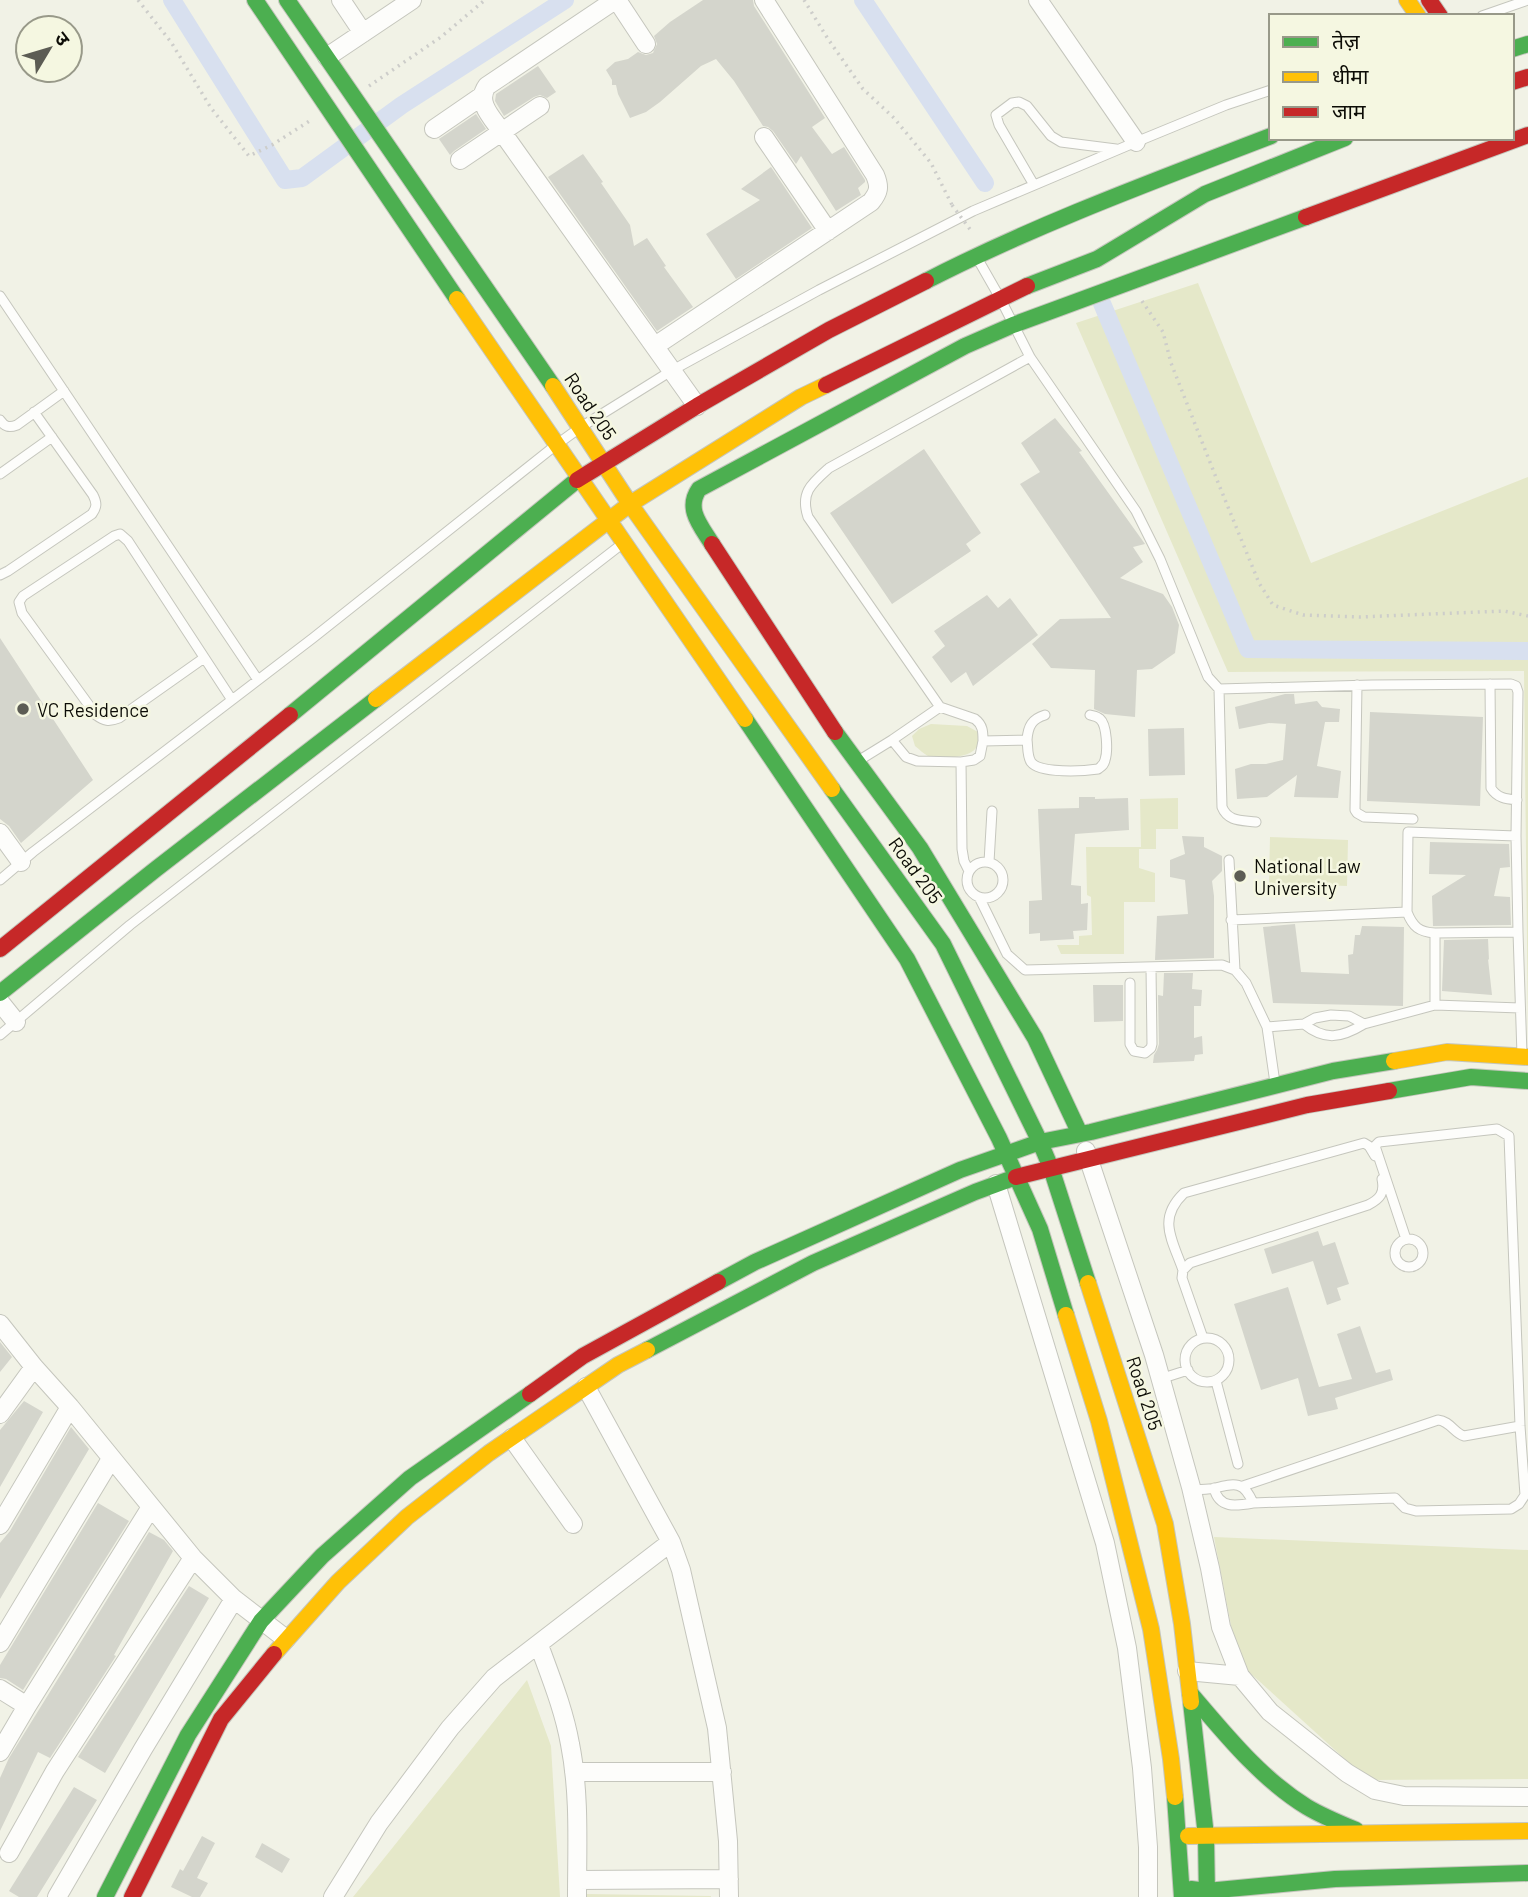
<svg xmlns="http://www.w3.org/2000/svg" width="1528" height="1897" font-family="Barlow,'Noto Sans Devanagari',sans-serif">
	<style>
		.green { fill: #e5e8c9 }
		.lines { fill: none; stroke-linecap: round; stroke-linejoin: round }
		.canal { stroke: #d8e0ef; stroke-width: 18 }
		.building { fill: #d4d5cc }
		.lane-casing { stroke: #c5c6bd; stroke-width: 11 }
		.street-casing { stroke: #c5c6bd; stroke-width: 20 }
		.fast-casing { stroke: #c5c6bd; stroke-width: 18 }
		.slow-casing { stroke: #c5c6bd; stroke-width: 18 }
		.jam-casing { stroke: #c5c6bd; stroke-width: 18 }
		.path { stroke: #cdcdca; stroke-width: 3.5; stroke-dasharray: 2 5; stroke-linecap: butt }
		.lane { stroke: #fdfdfb; stroke-width: 9 }
		.street { stroke: #fdfdfb; stroke-width: 18 }
		.fast { stroke: #4caf50; stroke-width: 16 }
		.slow { stroke: #ffc107; stroke-width: 16 }
		.jam { stroke: #c62828; stroke-width: 16 }
		.path-bridge { stroke: #cdcdca; stroke-width: 3.5; stroke-dasharray: 2 5; stroke-linecap: butt }
		.poi-dot { fill: #5c5c54; stroke: #f5f7e1; stroke-width: 2.5 }
		.labels { text-anchor: middle; dominant-baseline: central; stroke-width: 5; stroke-linejoin: round; paint-order: stroke }
		.street-label { font-size: 19px; fill: #0c0c06; stroke: #f5f7e1 }
		.poi-label { font-size: 19px; fill: #0c0c06; stroke: #f5f7e1; text-anchor: start }
	</style>
	<rect width="100%" height="100%" fill="#f1f2e6"/>
	<!-- green -->
	<path class="green" d="M1198,283L1311,563L1528,477V1032L1524,671L1228,672L1076,323Z
		M931,724L967,726L978,732C978,738 980,744 976,748C969,758 940,760 928,756C924,754 919,749 915,746L912,736L919,729Z
		M1178,798V829H1156V849H1139V868L1155,873V902H1124V954H1061L1057,945H1079V936L1092,935L1091,897L1087,895L1086,847H1141L1140,799Z
		M1270,837L1348,840L1347,886L1269,883Z
		M1214,1537L1528,1550V1779L1368,1780L1238,1662Z
		M527,1680L551,1746L560,1897H353Z
		M587,1894L711,1896V1897H587Z"/>
	<g class="lines">
		<!-- canal -->
		<path class="canal" d="M172,0L285,180L302,178L402,105L565,0
			M863,0L985,183
			M1101,301L1248,649L1528,651"/>
	</g>
	<!-- building -->
	<path class="building" d="M703,0H753L754,6L825,118L812,127L832,154L844,147L865,180V182L858,188L861,195L836,211L801,156L796,164L773,131L768,127L763,126L734,81L716,59L701,66L660,102L646,112L630,118L618,94L616,85H612V80L606,70L615,62L628,59L638,52L646,55L653,53L657,44L654,36L670,22Z
		M538,66L556,92L547,98L540,95L534,97L504,116L495,101L496,94Z
		M476,114L486,129L454,151L450,155L439,139Z
		M583,154L603,182L601,183L630,225L634,246L647,238L666,266L664,267L693,307L657,331L548,177Z
		M771,167L812,228L736,279L706,234L760,200L741,189Z
		M1055,418L1082,451L1079,452L1145,544L1133,547L1143,562L1120,578L1163,594L1172,607L1179,625L1175,653L1152,669L1137,670L1135,717L1105,714L1094,709L1095,670L1051,668L1032,644L1060,619L1111,618L1020,484L1040,472L1021,443Z
		M924,449L981,533L966,544L971,551L892,604L830,513Z
		M987,595L998,608L1010,598L1038,635L973,686L966,672L951,683L932,657L945,646L934,631Z
		M0,638L93,780L21,843L9,826L0,819Z
		M1285,694H1294L1295,704L1317,701L1322,707L1340,709L1339,722H1325L1317,766L1341,771L1338,798L1294,797L1297,775L1267,797L1237,799L1235,769L1251,764H1266L1283,760L1286,724L1269,723L1239,729L1235,707Z
		M1370,712L1483,717L1480,806L1367,801Z
		M1184,728L1185,775L1149,776L1148,729Z
		M1079,797H1095V799L1128,798L1129,830L1075,834L1071,885L1081,886V904L1088,903L1087,930L1073,931L1074,939L1040,941V933L1029,934V901L1042,900L1038,809L1079,808Z
		M1182,836L1204,837V847L1222,856V871L1212,881L1214,896V958L1155,960L1157,916L1188,914L1185,880L1170,877V860L1185,854Z
		M1430,842L1509,844L1510,867L1500,868L1494,896L1510,897L1511,925L1433,926L1432,896L1466,875L1429,874Z
		M1295,924L1301,972L1349,974L1348,955L1353,954L1355,935H1360L1362,926L1404,927L1403,1006L1273,1003L1263,927Z
		M1488,939L1489,960L1488,959L1492,995L1442,991L1444,940Z
		M1164,973H1193L1192,989L1202,990L1201,1006H1194V1038L1202,1036L1203,1054L1195,1055L1194,1061L1153,1063L1154,1055L1157,1050L1159,1044L1158,995L1163,996Z
		M1093,985H1123V1021L1094,1022Z
		M1318,1231L1323,1246L1335,1242L1349,1284L1337,1288L1341,1300L1327,1305L1313,1261L1272,1274L1264,1249Z
		M1288,1287L1319,1387L1352,1379L1337,1334L1360,1326L1376,1373L1390,1369L1393,1380L1335,1398L1338,1409L1308,1416L1298,1378L1261,1390L1234,1304Z
		M0,1342L12,1357L0,1372Z
		M24,1401L43,1412L0,1487V1430Z
		M71,1427L89,1449L0,1599V1543L10,1531Z
		M98,1503L129,1521L23,1690L6,1679L0,1678V1665Z
		M149,1532L164,1540L173,1551L114,1655L116,1656L50,1758L38,1752L0,1831V1778L9,1758Z
		M189,1586L209,1598L105,1773L78,1757Z
		M74,1787L97,1800L37,1897H19L9,1891Z
		M202,1836L215,1843L197,1878L208,1883L200,1897H192L171,1887L180,1869L183,1871Z
		M262,1843L290,1859L282,1873L255,1857Z"/>
	<g class="lines">
		<defs>
			<path id="lane" d="M1482,16L1528,0
				M1034,185L999,125L996,115L1012,103L1019,102L1027,106L1051,136L1061,142L1116,149
				M976,256L1000,298L1030,357L1136,511L1160,559L1208,677L1219,689L1372,685L1511,684L1516,686L1518,692L1516,836L1518,932L1522,1055
				M0,296L258,680
				M0,420C5,427 9,428 17,425L64,391
				M0,474L52,437
				M0,575L8,571L92,514C97,507 97,503 93,495L34,412
				M204,658L119,718C109,722 104,721 96,715L22,613L19,602L23,596L114,536L120,534L128,541L232,700
				M1490,684L1491,788C1497,798 1506,799 1517,800
				M1357,685L1355,810L1357,813L1364,817L1413,819
				M1219,689L1222,807C1228,822 1242,820 1256,822
				M940,707L975,719C983,725 983,732 983,741
				M892,740L906,757L917,761L961,762L962,849L964,861L969,871
				M1027,740C1028,726 1032,719 1045,715
				M858,761L892,740L940,707L808,517C800,493 811,484 829,468L1030,357
				M961,762L974,760L980,756L983,741L1027,740C1028,746 1027,756 1031,762C1040,774 1084,771 1098,769C1102,766 1104,765 1105,760C1108,751 1107,725 1100,719C1097,716 1094,716 1090,715
				M1229,860L1235,970
				M989,862L992,811
				M967 880a18 18 0 1 1 36 0a18 18 0 1 1-36 0Z
				M0,880L33,852L313,638L556,445L581,427L671,371L819,290L973,211L1136,142L1226,105L1271,90
				M979,897L1007,954L1025,970L1222,965L1235,970L1246,983L1267,1027
				M1231,920L1407,912
				M1435,933L1518,932
				M1130,983V1044L1134,1051L1145,1053L1151,1048L1152,1044L1151,968
				M1435,1005V933C1419,932 1413,927 1407,912L1408,832L1516,836
				M1304,1024C1325,1041 1341,1038 1364,1024
				M0,1035L130,925L622,544
				M1275,1083L1267,1027L1304,1024L1315,1018L1331,1015L1349,1016L1364,1024L1435,1005L1520,1008
				M1395 1253a14 14 0 1 1 28 0a14 14 0 1 1-28 0Z
				M1183,1270C1172,1239 1157,1219 1184,1193L1364,1143L1369,1146L1375,1156
				M1185 1360a22 22 0 1 1 44 0a22 22 0 1 1-44 0Z
				M1203,1338L1182,1278L1183,1270L1190,1263L1368,1205C1380,1199 1385,1193 1382,1179
				M1160,1379L1188,1370
				M1216,1381L1238,1464
				M1243,1486L1438,1420C1450,1421 1454,1433 1464,1436L1520,1426
				M1214,1488C1219,1509 1236,1506 1253,1503
				M1191,1490C1199,1489 1208,1490 1215,1488C1235,1483 1244,1481 1253,1503L1395,1498L1405,1508L1416,1511L1511,1509L1519,1504L1525,1495L1520,1426L1509,1136L1497,1129L1379,1142L1375,1146L1406,1239"/>
			<path id="street" d="M341,0L363,33
				M615,0L487,86C475,102 493,119 502,132L697,406
				M617,0L646,44
				M1038,0L1136,142
				M327,57L412,0
				M434,129L482,96
				M764,137L828,231
				M460,160L540,106
				M655,346L871,202C879,192 880,187 875,175L764,0
				M0,833L21,862
				M0,1002L16,1022
				M1086,1151L1154,1355L1191,1487L1210,1568L1221,1627L1240,1676L1270,1712L1347,1773L1375,1790L1404,1796L1528,1797
				M996,1184L1105,1543L1127,1648L1142,1768L1148,1847V1897
				M0,1324L34,1367L70,1407L193,1558L234,1599L286,1639
				M0,1414L34,1367
				M512,1438L573,1524
				M0,1525L70,1407
				M671,1542L681,1570L717,1728L728,1841L729,1897
				M0,1643L111,1459
				M539,1645C551,1678 564,1710 570,1744C580,1794 577,1846 577,1897
				M1187,1671L1240,1676
				M0,1689L27,1706L151,1507
				M0,1752L27,1706
				M574,1772H722
				M9,1853L55,1771L193,1558
				M577,1880L729,1879
				M57,1897L143,1749L234,1599
				M333,1897L379,1823L450,1728L494,1678L671,1542L586,1387"/>
			<path id="fast" d="M255,0L457,299
				M287,0L553,386
				M1512,49L1528,44
				M926,281C1037,224 1154,181 1271,136
				M1027,286L1097,259L1205,194L1345,138
				M712,544C701,526 685,509 699,489L965,346L1013,325L1306,217
				M290,715L577,480
				M745,719L907,959L999,1138L1040,1229L1066,1315
				M835,732L920,848L1035,1038L1080,1134
				M832,789L943,944L1040,1142L1051,1168L1088,1283
				M0,993L156,869L376,699
				M1389,1091L1471,1077L1528,1081
				M718,1282L755,1262L960,1170L1040,1142L1091,1132L1333,1071L1394,1061
				M647,1350L813,1263L975,1192L1016,1177
				M1190,1693C1225,1734 1260,1778 1307,1807C1322,1816 1339,1823 1356,1830
				M1191,1702L1206,1836L1207,1897
				M1175,1797L1182,1897
				M1191,1889L1207,1891L1335,1879L1528,1873
				M105,1897L188,1735L261,1621L322,1556L410,1478L530,1394"/>
			<path id="slow" d="M1407,0L1418,16
				M457,299L745,719
				M553,386L630,504L832,789
				M376,699L630,504L801,397L826,385
				M1394,1061L1447,1052L1528,1057
				M1088,1283L1165,1524L1182,1624L1191,1702
				M1066,1315L1099,1421L1151,1629L1171,1759L1175,1797
				M274,1654L338,1582L407,1517L489,1453L618,1365L647,1350
				M1188,1836L1528,1831"/>
			<path id="jam" d="M1429,0L1440,16
				M1512,82L1528,77
				M1306,217L1528,135
				M826,385L1027,286
				M577,480L697,406L829,330L926,281
				M712,544L835,732
				M0,949L290,715
				M1016,1177L1307,1105L1389,1091
				M530,1394L583,1356L718,1282
				M132,1897L221,1719L274,1654"/>
		</defs>
		<!-- lane casing -->
		<use href="#lane" class="lane-casing"/>
		<!-- street casing -->
		<use href="#street" class="street-casing"/>
		<!-- fast casing -->
		<use href="#fast" class="fast-casing"/>
		<!-- slow casing -->
		<use href="#slow" class="slow-casing"/>
		<!-- jam casing -->
		<use href="#jam" class="jam-casing"/>
		<!-- path -->
		<path class="path" d="M138,0L171,42L211,108L249,156L272,145L311,120
			M804,0L828,39L863,89L894,118L931,163L952,205
			M369,86L441,37L485,0
			M1142,301L1163,332L1171,363L1217,480L1259,583L1273,605L1303,615L1359,617L1504,611L1528,616"/>
		<!-- lane -->
		<use href="#lane" class="lane"/>
		<!-- street -->
		<use href="#street" class="street"/>
		<!-- fast -->
		<use href="#fast" class="fast"/>
		<!-- slow -->
		<use href="#slow" class="slow"/>
		<!-- jam -->
		<use href="#jam" class="jam"/>
		<!-- path-bridge -->
		<path class="path-bridge" d="M952,205L972,232"/>
	</g>
	<!-- markers -->
	<g class="poi-dot">
		<circle cx="23" cy="709" r="7"/>
		<circle cx="1240" cy="876" r="7"/>
	</g>
	<g class="labels">
		<!-- street labels -->
		<g class="street-label">
			<text transform="translate(591 406) rotate(56)">Road 205</text>
			<text transform="translate(916 870) rotate(54)">Road 205</text>
			<text transform="translate(1145 1393) rotate(72)">Road 205</text>
		</g>
		<!-- poi labels -->
		<g class="poi-label">
			<text x="37" y="709">VC Residence</text>
			<text x="1254" y="865">National Law<tspan x="1254" dy="22">University</tspan></text>
		</g>
	</g>
	<!-- legend -->
	<rect x="1269" y="14" width="245" height="126" fill="#f5f7e1" stroke="#989989" stroke-width="2"/>
	<rect x="1283" y="37" width="35" height="10" fill="#4caf50" stroke="#989989" stroke-width="2"/>
	<text x="1332" y="49" font-size="21" fill="#0c0c06">तेज़</text>
	<rect x="1283" y="72" width="35" height="10" fill="#ffc107" stroke="#989989" stroke-width="2"/>
	<text x="1332" y="84" font-size="21" fill="#0c0c06">धीमा</text>
	<rect x="1283" y="107" width="35" height="10" fill="#c62828" stroke="#989989" stroke-width="2"/>
	<text x="1332" y="119" font-size="21" fill="#0c0c06">जाम</text>
	<!-- north arrow -->
	<g transform="translate(49 49) rotate(52)"><circle r="33" fill="#f5f7e1" stroke="#989989" stroke-width="2"/>
	<path d="M0-5L12 26L0 18L-12 26Z" fill="#5c5c54"/>
	<text y="-10" font-size="19" font-weight="bold" text-anchor="middle" fill="#0c0c06">उ</text>
	</g>
</svg>
